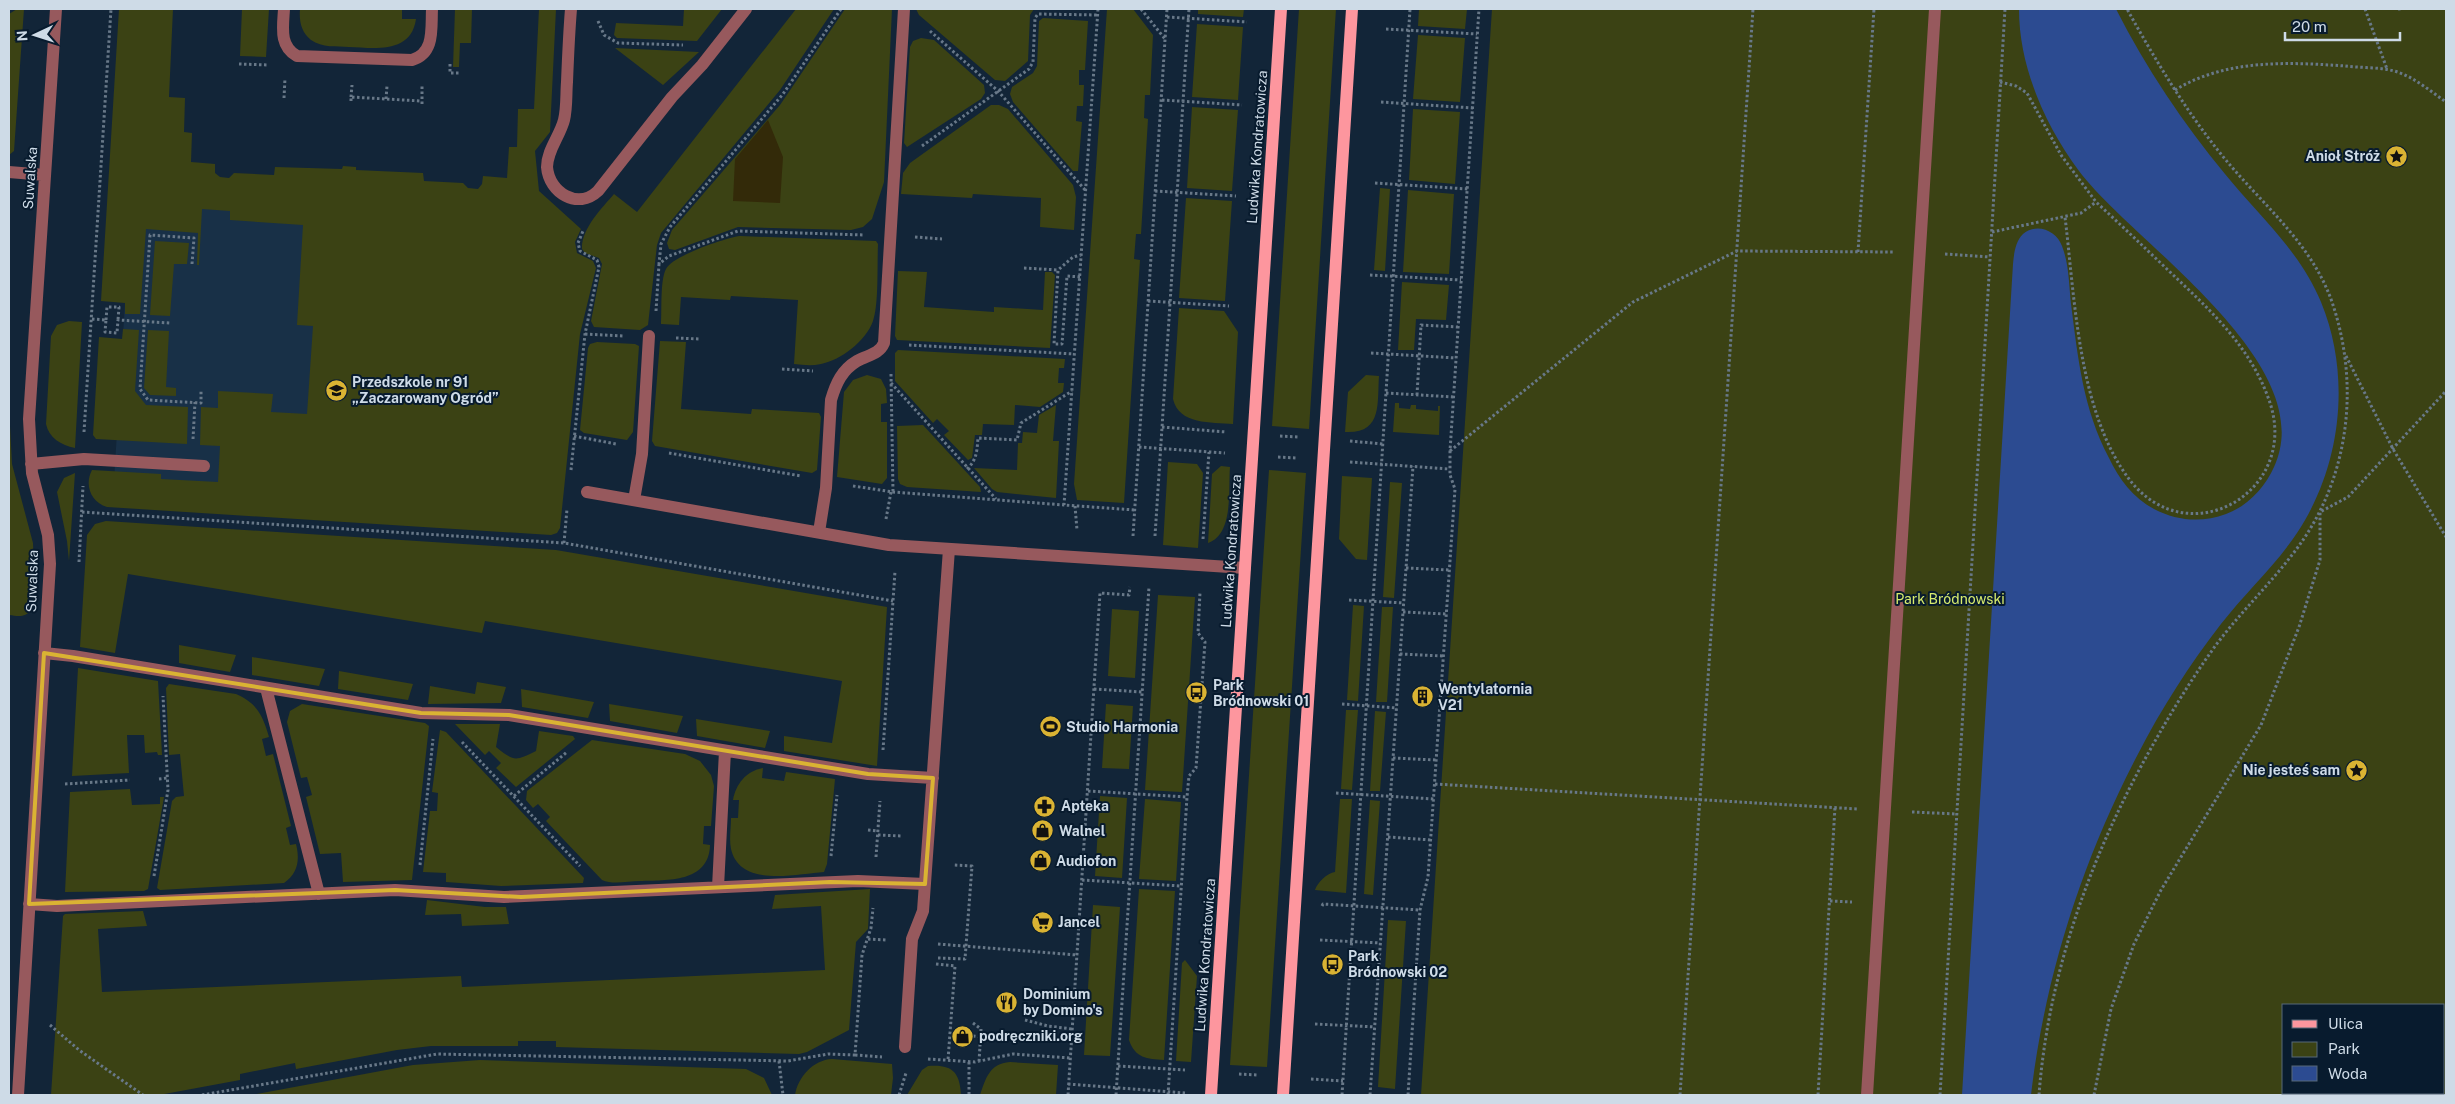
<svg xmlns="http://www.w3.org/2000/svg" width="2455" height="1104" font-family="'Public Sans',sans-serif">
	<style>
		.built { fill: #183047 }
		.green { fill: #3b4214; fill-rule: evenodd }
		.sand { fill: #332a09 }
		.water { fill: #2c4b91 }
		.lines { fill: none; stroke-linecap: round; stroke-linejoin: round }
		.path { stroke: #687888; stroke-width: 3; stroke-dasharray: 2.5 2.5; stroke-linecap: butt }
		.minor { stroke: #97595d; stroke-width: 12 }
		.major { stroke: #fd969e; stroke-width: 12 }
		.marked { fill: none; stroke: #dab333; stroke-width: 4; stroke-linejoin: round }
		.labels { text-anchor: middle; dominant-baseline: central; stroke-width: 4; stroke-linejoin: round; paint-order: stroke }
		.street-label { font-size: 14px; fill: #cedbe7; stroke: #081b2e }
		.poi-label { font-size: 14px; font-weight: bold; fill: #cedbe7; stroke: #081b2e; text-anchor: start }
		.park-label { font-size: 14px; fill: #d8ec6e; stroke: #081b2e }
	</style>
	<rect width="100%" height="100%" fill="#122538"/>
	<!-- built -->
	<path class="built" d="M132,189L565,214L544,518L113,497Z"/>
	<!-- green -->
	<path class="green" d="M17,9H24L14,151L9,155V14Z
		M119,9H173L169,97L185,98L184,132L192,133L191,162L215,164V173L220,177L229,178L234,173L274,175L275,167L342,169L343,166L356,167V170L423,173L424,181L463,183L468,188L478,189L482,184L483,176L507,178L509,147H517L518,109H534L539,9H556L550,132L535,151L539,191L581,229L575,242L577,253L593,261L596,268L580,334L560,528L557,533L551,535L107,507C91,502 84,485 92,470L161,474V479L218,482L220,446L200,445L201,407L218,408V391L273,394L271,412L307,414L313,326L297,325L303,225L230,220V211L202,209L199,265H197L198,233L146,229L140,314H125V303L101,301Z
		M242,9H269L266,57L240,56Z
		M300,9H402V19H416C411,54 375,48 349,47C337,46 322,48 311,40C301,32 299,21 300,9Z
		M455,9H472L471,43H460L459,67H453Z
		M684,9H722L697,41L617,38L614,35L616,23L683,26Z
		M796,9H834L780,90L661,233L657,245L648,325L640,330L594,327L591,321L602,264L599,258L585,253L582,249C581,229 602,208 614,194L637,212Z
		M845,9H892L884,182L872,219L863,227L851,230L738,227L675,250L669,249L667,243L672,230L780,105Z
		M916,9H1034L1030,15L1028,61L1005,81L995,80L919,15Z
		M1107,9H1133L1153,35L1150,95H1145L1144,118L1148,119L1141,234H1136L1134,259L1140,260L1124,503L1077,500L1074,484Z
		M1198,9H1244L1243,17L1198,14Z
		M1299,9H1336L1309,429L1272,426Z
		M1419,9H1467L1465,29L1418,26Z
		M1492,9H2446V1095H1421ZM2284,1005H2444V1093H2284Z
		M1043,18L1088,21L1085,70H1079V85H1084L1083,106H1077L1076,121L1082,122L1078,171H1073L1013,102L1010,94L1012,87L1033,73L1037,66L1039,21Z
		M1197,24L1243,27L1238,100L1192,97Z
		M1418,35L1465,38L1460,102L1413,99Z
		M921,38L934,40L984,85L985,93L981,99L907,147L904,143L910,47L913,41Z
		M615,48L699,52L663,85Z
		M991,105H999L1008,109L1073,185L1076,197L1074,230L1040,227L1041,198L973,194L972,198L901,194L903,173L910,163Z
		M1192,107L1238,110L1232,191L1187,188Z
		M1413,109L1460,112L1455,184L1409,180Z
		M1380,188L1390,189L1385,271L1374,270Z
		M1408,190L1454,194L1449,274L1403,272Z
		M1186,198L1232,201L1225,301L1179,298Z
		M740,236L876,241L878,244C877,265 879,304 873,321C866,341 841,360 821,364C812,366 803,365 794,364L798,300L731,296L730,300L681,297L679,325L661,324C662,310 660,280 666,269C672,256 725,238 740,236Z
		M155,241L189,243L187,264H174L170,316L150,315Z
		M898,271L927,272L924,307L994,312V307L1043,310L1045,272H1052L1055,275L1050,348L897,340L895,336Z
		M1402,282L1449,285L1446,320L1416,319L1414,350H1398Z
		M1179,308L1224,311L1238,332L1233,424C1211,422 1179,425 1173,399Z
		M69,321L82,322L75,448C61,445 49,438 46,424L51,336L57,325Z
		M123,329L139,330L135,391L146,405L188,407L187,444L96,439L93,435L99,337L122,339Z
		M148,330L169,331L166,387L176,388V396L150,395L144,388Z
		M660,341L686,342L681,409L751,414L752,409L819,413L821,417L817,470L812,473L655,446L652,441Z
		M597,342L635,344L639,346L633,432L627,440L584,433L580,430L588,348L590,344Z
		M898,350L1065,359L1064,368H1059L1058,383H1064L1063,392L1040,407L1015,405L1014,425L983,424L982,435H975L972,458L968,460L944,435L949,431L937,419L933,423L895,381V353Z
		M867,375L881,379L886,389L887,403L881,404V422H887V478L882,484L837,477L844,392L853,380Z
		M1366,375L1379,376C1377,403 1383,434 1345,432L1348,392Z
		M1395,403H1399V408L1410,409L1411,405H1416V409L1438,411V406H1440L1439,435L1393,432Z
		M1056,405L1053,441H1059L1056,498L997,492L992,489L974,468L1017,470L1018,443H1022L1023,432L1037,433L1039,415Z
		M923,425L980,487L981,492L907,487L900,484L898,479L897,426Z
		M10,426L12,464L33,543L34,568L31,610C25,618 18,616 9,615Z
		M1168,462L1197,464L1203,473L1198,548L1163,545Z
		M1221,466L1230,467C1228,490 1234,534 1208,543L1212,474Z
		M1269,470L1306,473L1267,1067L1230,1065Z
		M75,473L69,561L67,541L57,492L64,478Z
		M1342,476L1372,478L1367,560L1356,559L1339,539Z
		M1390,482L1402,483L1394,598L1383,597Z
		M106,521L556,550L887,607L877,766L784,751V736L832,743L842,681L485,621L482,633L128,574L115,653L80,647L87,535L95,524Z
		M1158,595L1195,597L1182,792L1145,790Z
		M1353,605L1364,606L1358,701L1347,700Z
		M1382,607H1393L1387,702H1376Z
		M1112,609L1139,611L1135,678L1108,676Z
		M179,645L236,655L230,672L179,663Z
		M252,657L325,669L319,686L252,675Z
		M78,668L158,681L162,755H158L157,752L145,753L144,735H127L129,773L72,776Z
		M339,671L413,684L408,700L338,689Z
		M477,682L506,687L501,703L428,704L430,686L475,694Z
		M169,684L236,694C257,703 263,716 269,737L262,739L266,756L273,754L291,826L286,828L290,845L296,844C300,860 298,873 284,883L160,890L157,888L172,801L176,797L184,796L180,754L169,755L166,688Z
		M521,689L594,702L588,718L522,707Z
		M302,704L425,723L429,726L412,880L343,882L341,853L320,854L306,797L312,795L307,777L301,778L287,722L290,711Z
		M609,704L683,716L677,733L610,721Z
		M1106,704L1133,706L1129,769L1102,768Z
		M1346,710H1358L1352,790L1341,789Z
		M1375,711L1386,712L1380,791H1370Z
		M696,719L770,731L765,748L697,736Z
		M455,724H500L496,747C515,762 515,761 536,751L539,731L573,736L575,739L516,787L496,768L501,763L489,751L485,755Z
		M440,730L446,732L584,878L583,883L501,886L446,882V873L423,872L430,811H437L438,793L432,792Z
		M592,740L685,754L700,761L711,775L714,786L711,826H704L703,844L710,845C709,883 667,880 640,881C628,881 613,885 602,880L546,821L550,817L538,804L533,808L526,800L527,791Z
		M763,768L762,778L784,781L786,772L835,779L827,864L824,872C796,874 740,888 731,849C729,839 731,828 731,818H738L739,800H733C736,784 746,771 763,768Z
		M130,789L132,805L160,804V797H164L148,889L144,891L65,892L70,792Z
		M1100,796L1127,798L1122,878L1095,876Z
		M1145,799L1181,802L1176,881L1139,879Z
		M1340,799H1352L1346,893L1315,890C1317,883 1327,873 1335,872Z
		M1370,800L1380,801L1373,895L1364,894Z
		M870,889L868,929L856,942L849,1030L807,1052L799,1054L556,1047V1041H518V1046H431L397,1050L296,1069L295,1063L240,1074V1080L159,1095H51L63,916L65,914L143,911L147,926L98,929L102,992L461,976L462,987L825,970L821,906L772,909L775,895Z
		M1139,889L1175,891L1164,1060C1147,1059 1135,1058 1129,1040Z
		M427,900L485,907H506L509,924L462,926L461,914L425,915Z
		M1093,905L1120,907L1110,1056L1084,1055Z
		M1388,920L1406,921L1395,1089L1378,1087Z
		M1185,960L1197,976L1191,1062L1176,1061L1182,963Z
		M832,1059L892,1064L893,1078L891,1095H795C798,1077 813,1060 832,1059Z
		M480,1060L746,1069L764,1078L772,1095H251L413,1065Z
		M1010,1062L1058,1065L1056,1095H980C986,1078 989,1064 1010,1062Z
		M928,1066C952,1064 960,1072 961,1095H907L922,1070Z"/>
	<!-- sand -->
	<path class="sand" d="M768,120L783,157L780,203L733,201L735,159Z"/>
	<!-- water -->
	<path class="water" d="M2019,9H2116C2146,68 2183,123 2225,174C2259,216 2300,251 2321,302C2352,377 2341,467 2297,533C2275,566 2245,593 2221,624C2190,664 2161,709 2138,754C2082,861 2045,976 2031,1095H1962L2013,264C2014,254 2015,242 2023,234C2037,222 2057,231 2062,246C2069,264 2069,285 2071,304C2078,358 2083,409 2109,458C2119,479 2133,498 2154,509C2177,521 2202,523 2226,514C2248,506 2265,487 2274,467C2322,363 2132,242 2079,171C2045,125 2019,67 2019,9Z"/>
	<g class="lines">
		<!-- path -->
		<path class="path" d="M841,9L783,94L670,227L661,244L659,264L669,256L738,231L864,235
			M1098,9L1064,505L1135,510
			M1141,9L1165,39
			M2365,9L2387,69
			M2398,9H2401
			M1167,17L1247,22
			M598,21L604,35L618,43L683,45
			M1386,29L1477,34
			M930,31L998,91L1086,191
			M239,64L268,65
			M450,64V73H459
			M2000,82L2016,86L2027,93L2061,155L2096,202C2121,225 2145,248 2170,272C2210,310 2250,346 2269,400C2302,491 2188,557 2129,479C2078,411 2075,299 2065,217
			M2175,90C2226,59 2288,62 2345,66C2361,68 2379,67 2394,71C2413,76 2430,91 2446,102
			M351,97L352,85
			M284,98L285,78
			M386,99L387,86
			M1162,100L1242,105
			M351,101V97L421,101
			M1381,102L1473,108
			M422,104V85
			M922,146L1029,69L1033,62L1035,18L1038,14L1098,15
			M1375,183L1468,189
			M1155,191L1236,196
			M1992,232L2081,213L2096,202
			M915,237L942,239
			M1858,252L1874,9
			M1945,254L1990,257
			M192,264L194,238L150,235L140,389L148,400L201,403V390
			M1024,268L1058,270
			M1370,275L1461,280
			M1080,277L1067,276L1062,344H1054L1058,270L1073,257L1081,255
			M1148,301L1229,306
			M656,311L659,264
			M92,319L106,320L105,332L117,333L118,320L170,323
			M106,320L107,307H119L118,320
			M585,334L624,336
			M676,338L700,339
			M909,345L1074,354
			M1371,353L1456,358
			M2346,356L2393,449L2446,537
			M782,369L813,371
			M891,374L893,492
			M891,383L996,499
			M1386,393L1454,397
			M1417,395L1421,325L1458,327
			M1162,427L1226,432
			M84,432L111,9
			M574,436L616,444
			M1280,436L1299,437
			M193,439L195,402
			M1350,441L1383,444
			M1139,447L1225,453
			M1450,451L1633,302L1737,251L1894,252
			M669,453L801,476
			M1278,457L1296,458
			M1350,462L1449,469
			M967,469C977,460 977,450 978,438L1017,440L1021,423L1072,391
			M571,470L585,334L599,267L597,260L580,251L578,243L583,231
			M853,486L893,492L1064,505
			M1075,506L1077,530
			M82,512L564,543L893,601
			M886,519L891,492
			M1133,536L1167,9
			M1155,536L1189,9
			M1203,539L1209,452
			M564,543L567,509
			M79,562L83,486
			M1406,568L1449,570
			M1349,600L1404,603
			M1403,612L1446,614
			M1400,654L1443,656
			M1094,689L1142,692
			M1342,704L1397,708
			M462,742L580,866
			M883,750L895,571
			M1393,758L1436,760
			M159,779L167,778
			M65,784L130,780
			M1435,784L1858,809
			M1088,791L1187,797
			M1336,793L1434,799
			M514,796L567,752
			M1912,812L1957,814
			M868,830L878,831
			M878,835L902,836
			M1388,837L1431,840
			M831,856L837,795
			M876,857L880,801
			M420,865L433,739
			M154,876L168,790L163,696
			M1082,880L1181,886
			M1830,901L1852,902
			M1322,906L1323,904L1420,910
			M868,939L886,940
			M1320,940L1380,943
			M938,944L1077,955
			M938,958L965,959L972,866L953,865
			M936,964L955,966L948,1060
			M1025,1020L1048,1026L1072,1029
			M973,1023L981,1029L979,1062
			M1315,1024L1375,1027
			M50,1025L79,1050L143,1095
			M973,1036L981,1037
			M855,1055L882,1057
			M928,1059L975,1062L1013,1054L1070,1058
			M779,1061L783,1095
			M969,1062V1095
			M1118,1066L1185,1070
			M1239,1074L1258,1075
			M1311,1079L1343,1081
			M1068,1084L1185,1093
			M202,1095L437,1054L788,1061L828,1054L855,1055L862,955L871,928L873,908
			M899,1095L906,1073
			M1068,1095L1100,593L1129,595L1130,587
			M1116,1095L1149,587
			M1168,1095L1187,797L1189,776L1196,768L1205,642L1198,633L1200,592
			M1342,1095L1410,9
			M1370,1095L1413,466
			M1408,1095L1420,910L1428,877L1455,489L1450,475V451L1479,9
			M1680,1095L1753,9
			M1818,1095L1835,807
			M1940,1095L2005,9
			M2039,1095C2048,974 2091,855 2150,750C2170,714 2192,678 2216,645C2240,613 2268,586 2292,555C2349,483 2361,387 2332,302C2312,244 2263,205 2225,159C2187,113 2156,61 2127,9
			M2094,1095L2111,1009L2134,944L2161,890L2261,725L2299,627L2320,560V512L2348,497L2446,391"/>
		<!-- minor -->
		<path class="minor" d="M284,9C283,27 279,46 297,56L412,60C435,53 431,29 432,9
			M571,9C569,33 568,57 567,82C566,94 567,108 564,120C560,136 547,150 547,167C549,193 578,210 598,191L672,97L702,65L746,9
			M9,172L45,175
			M31,464L84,459L204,466
			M587,492L889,545L1245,568
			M634,500L642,454L649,336
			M819,532L826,488L831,400C836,383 842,370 857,361C867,355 879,355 884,343L904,9
			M44,653L73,656L421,713L509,715L868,774L933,778
			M266,688L319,894
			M718,887L725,751
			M29,904L57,906L395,890L504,897L858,881L925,884
			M905,1047L912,939L923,911L949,549
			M18,1095L50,564L48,535L32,473L29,419L56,9
			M1867,1095L1935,9"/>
		<!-- major -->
		<path class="major" d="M1211,1095L1281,9
			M1283,1095L1352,9"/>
	</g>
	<!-- marked area -->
	<path class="marked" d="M44,653L421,713L509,715L868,774L933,778L925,884L830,882L521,897L395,890L29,904Z"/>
	<!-- icons -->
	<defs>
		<symbol id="sight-disc" viewBox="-11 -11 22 22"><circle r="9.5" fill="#dab333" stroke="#081b2e"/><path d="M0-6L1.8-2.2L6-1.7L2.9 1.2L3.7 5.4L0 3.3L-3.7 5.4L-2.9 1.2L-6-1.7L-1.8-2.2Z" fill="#111"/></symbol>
		<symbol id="school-disc" viewBox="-11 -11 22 22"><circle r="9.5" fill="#dab333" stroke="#081b2e"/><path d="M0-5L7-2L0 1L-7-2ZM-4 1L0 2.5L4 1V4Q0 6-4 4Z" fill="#111"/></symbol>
		<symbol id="bus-disc" viewBox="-11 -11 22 22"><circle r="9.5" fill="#dab333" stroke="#081b2e"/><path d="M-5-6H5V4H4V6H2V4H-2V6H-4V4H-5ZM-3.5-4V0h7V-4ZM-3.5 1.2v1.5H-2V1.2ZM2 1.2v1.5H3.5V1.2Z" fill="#111"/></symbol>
		<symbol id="building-disc" viewBox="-11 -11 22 22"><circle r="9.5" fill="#dab333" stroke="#081b2e"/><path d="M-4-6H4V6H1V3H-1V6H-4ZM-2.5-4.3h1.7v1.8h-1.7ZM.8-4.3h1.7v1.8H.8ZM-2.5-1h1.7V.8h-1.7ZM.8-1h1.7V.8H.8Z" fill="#111"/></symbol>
		<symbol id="stadium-disc" viewBox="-11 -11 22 22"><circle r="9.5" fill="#dab333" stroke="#081b2e"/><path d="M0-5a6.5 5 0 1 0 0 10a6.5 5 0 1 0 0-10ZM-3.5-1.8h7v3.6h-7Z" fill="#111"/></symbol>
		<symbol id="pharmacy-disc" viewBox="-11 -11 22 22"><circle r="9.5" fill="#dab333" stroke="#081b2e"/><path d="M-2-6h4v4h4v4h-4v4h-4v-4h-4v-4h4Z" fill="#111"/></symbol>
		<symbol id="shop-disc" viewBox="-11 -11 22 22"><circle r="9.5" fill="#dab333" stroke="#081b2e"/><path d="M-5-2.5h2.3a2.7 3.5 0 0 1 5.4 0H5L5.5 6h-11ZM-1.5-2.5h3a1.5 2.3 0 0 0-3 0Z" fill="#111"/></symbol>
		<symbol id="supermarket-disc" viewBox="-11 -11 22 22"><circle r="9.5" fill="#dab333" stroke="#081b2e"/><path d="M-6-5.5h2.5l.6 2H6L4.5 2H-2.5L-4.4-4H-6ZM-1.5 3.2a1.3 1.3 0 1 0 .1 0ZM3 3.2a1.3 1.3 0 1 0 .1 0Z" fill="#111"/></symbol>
		<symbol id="restaurant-disc" viewBox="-11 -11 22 22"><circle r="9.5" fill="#dab333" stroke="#081b2e"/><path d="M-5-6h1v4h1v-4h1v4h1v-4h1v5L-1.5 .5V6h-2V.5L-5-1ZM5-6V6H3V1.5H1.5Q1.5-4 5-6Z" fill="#111"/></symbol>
	</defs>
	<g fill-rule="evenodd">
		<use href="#sight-disc" x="2384" y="144" width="25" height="25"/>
		<use href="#school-disc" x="324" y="378" width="25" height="25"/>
		<use href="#bus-disc" x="1184" y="680" width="25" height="25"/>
		<use href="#building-disc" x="1410" y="684" width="25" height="25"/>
		<use href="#stadium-disc" x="1038" y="714" width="25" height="25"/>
		<use href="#sight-disc" x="2344" y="758" width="25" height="25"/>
		<use href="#pharmacy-disc" x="1032" y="794" width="25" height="25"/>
		<use href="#shop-disc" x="1030" y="818" width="25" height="25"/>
		<use href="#shop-disc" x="1028" y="848" width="25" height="25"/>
		<use href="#supermarket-disc" x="1030" y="910" width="25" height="25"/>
		<use href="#bus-disc" x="1320" y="952" width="25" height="25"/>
		<use href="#restaurant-disc" x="994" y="990" width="25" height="25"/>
		<use href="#shop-disc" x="950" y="1024" width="25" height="25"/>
	</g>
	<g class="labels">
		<!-- street labels -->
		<g class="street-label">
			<text transform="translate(1257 147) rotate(-86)">Ludwika Kondratowicza</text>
			<text transform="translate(30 178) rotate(-86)">Suwalska</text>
			<text transform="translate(1231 551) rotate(-86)">Ludwika Kondratowicza</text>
			<text transform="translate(32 581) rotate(-88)">Suwalska</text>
			<text transform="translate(1205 955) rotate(-86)">Ludwika Kondratowicza</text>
		</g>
		<!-- poi labels -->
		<g class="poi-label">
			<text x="2380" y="156" text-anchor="end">Anioł Stróż</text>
			<text x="352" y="382">Przedszkole nr 91<tspan x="352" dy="16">„Zaczarowany Ogród”</tspan></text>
			<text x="1213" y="685">Park<tspan x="1213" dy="16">Bródnowski 01</tspan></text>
			<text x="1438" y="689">Wentylatornia<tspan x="1438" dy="16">V21</tspan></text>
			<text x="1066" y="727">Studio Harmonia</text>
			<text x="2340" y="770" text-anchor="end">Nie jesteś sam</text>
			<text x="1061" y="806">Apteka</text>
			<text x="1059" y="831">Walnel</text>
			<text x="1056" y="861">Audiofon</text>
			<text x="1058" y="922">Jancel</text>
			<text x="1348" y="956">Park<tspan x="1348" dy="16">Bródnowski 02</tspan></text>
			<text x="1023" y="994">Dominium<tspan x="1023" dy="16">by Domino's</tspan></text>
			<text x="979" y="1036">podręczniki.org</text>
		</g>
		<!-- park labels -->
		<g class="park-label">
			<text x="1950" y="599">Park Bródnowski</text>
		</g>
	</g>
	<!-- border -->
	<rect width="2455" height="1104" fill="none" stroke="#cedbe7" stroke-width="20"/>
	<!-- legend -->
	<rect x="2282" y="1004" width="162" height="90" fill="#081b2e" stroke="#576878"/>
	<rect x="2292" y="1020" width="25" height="8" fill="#fd969e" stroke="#576878"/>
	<text x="2328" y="1029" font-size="15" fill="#cedbe7">Ulica</text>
	<rect x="2292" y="1042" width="25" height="15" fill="#3b4214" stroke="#576878"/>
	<text x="2328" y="1054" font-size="15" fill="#cedbe7">Park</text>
	<rect x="2292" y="1066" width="25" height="15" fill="#2c4b91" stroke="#576878"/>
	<text x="2328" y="1079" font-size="15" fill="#cedbe7">Woda</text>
	<!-- north arrow -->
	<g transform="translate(35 35) rotate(266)" stroke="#081b2e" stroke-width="4" paint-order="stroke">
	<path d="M0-4L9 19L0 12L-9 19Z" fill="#cedbe7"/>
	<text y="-8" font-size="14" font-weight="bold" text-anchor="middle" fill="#cedbe7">N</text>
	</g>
	<!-- scale -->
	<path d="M2285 32v8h115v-8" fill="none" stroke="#cedbe7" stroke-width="2.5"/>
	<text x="2292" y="32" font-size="15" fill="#cedbe7" stroke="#081b2e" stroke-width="4" paint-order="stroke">20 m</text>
</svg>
